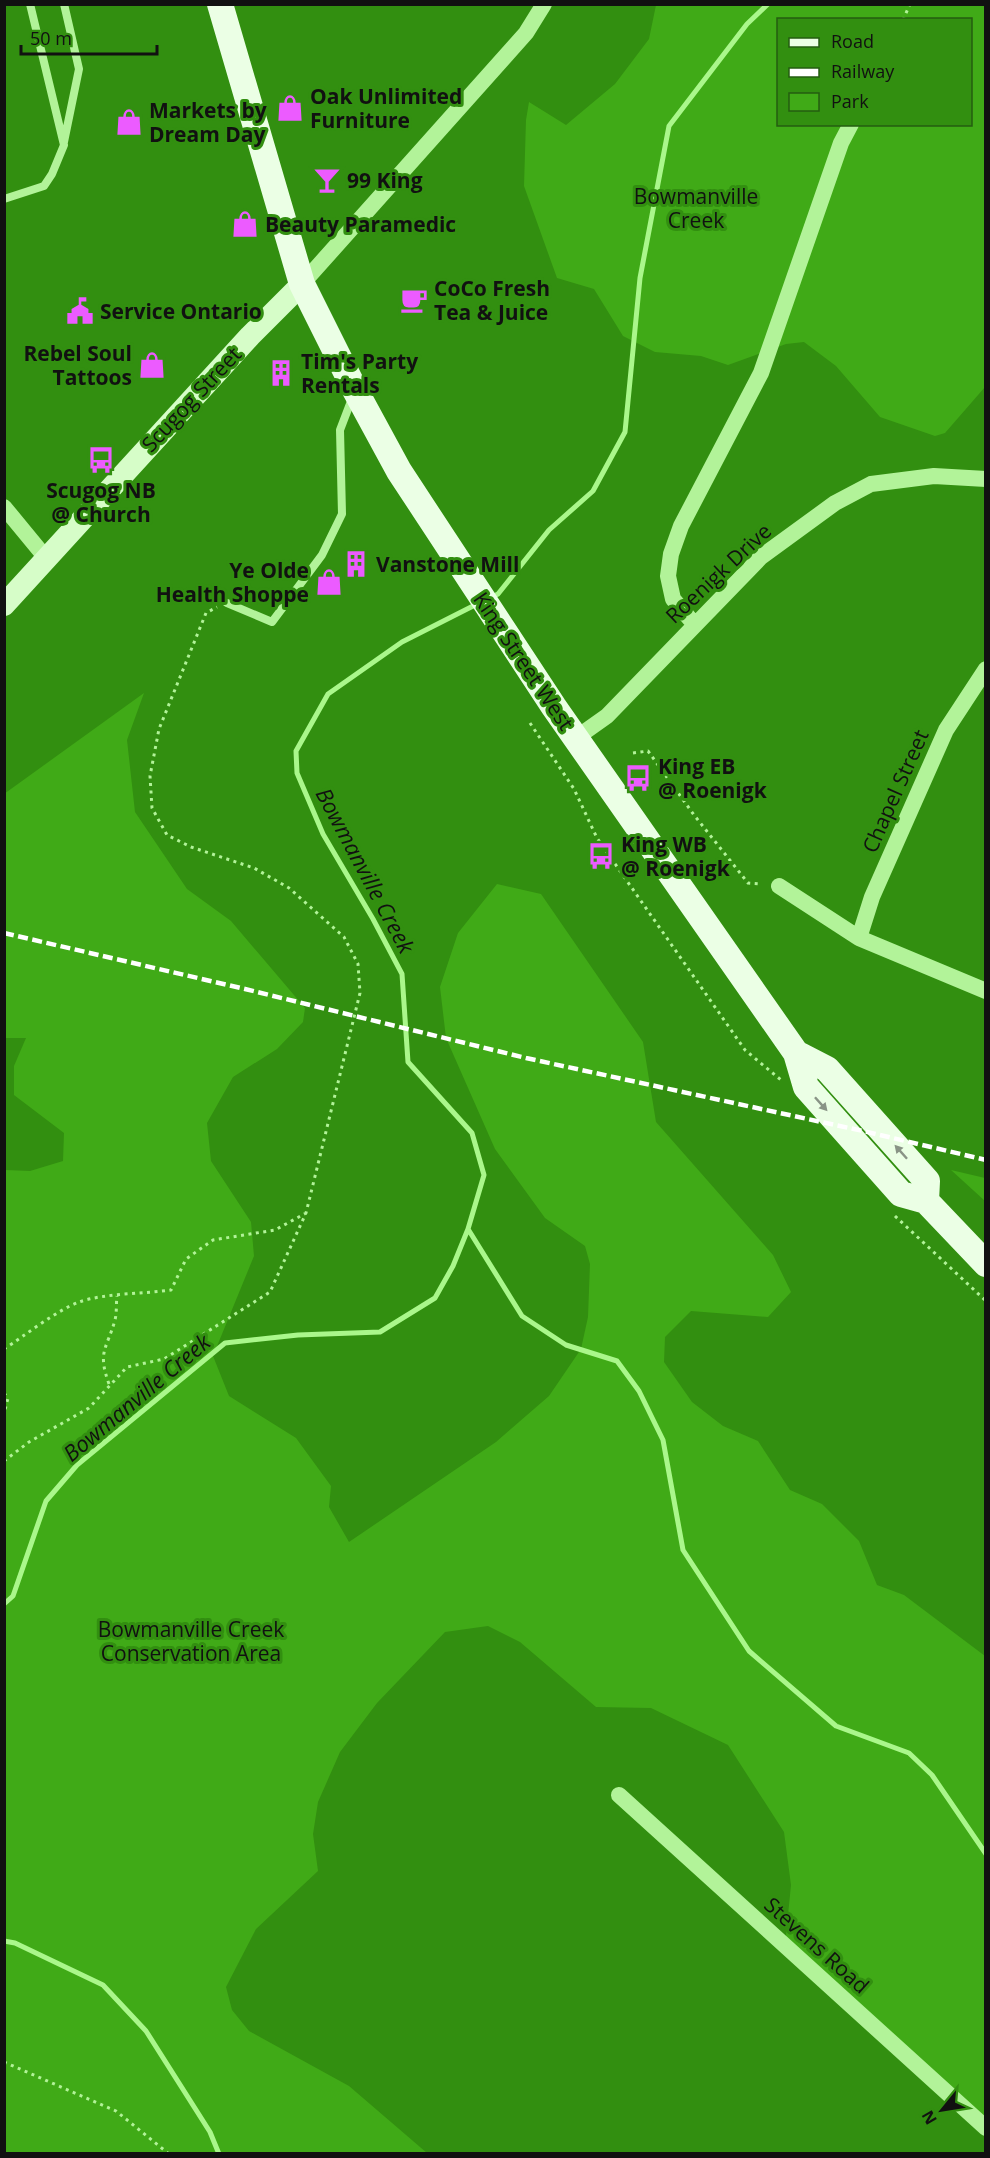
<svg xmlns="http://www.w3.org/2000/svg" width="990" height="2158" font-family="'Open Sans',sans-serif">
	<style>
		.green { fill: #40aa17; fill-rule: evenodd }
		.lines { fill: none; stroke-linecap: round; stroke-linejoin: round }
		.stream { stroke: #aaf78b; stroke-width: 5 }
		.path { stroke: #b2f399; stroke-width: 3; stroke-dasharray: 3 4.5; stroke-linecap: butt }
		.lane { stroke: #b2f399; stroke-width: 8 }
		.street { stroke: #b2f399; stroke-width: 16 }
		.secondary { stroke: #d6fdc8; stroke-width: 22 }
		.primary { stroke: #ebffe5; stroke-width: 26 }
		.rail { stroke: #fff; stroke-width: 4.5; stroke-dasharray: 10 4.5; stroke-linecap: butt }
		.oneway { fill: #899486 }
		.labels { text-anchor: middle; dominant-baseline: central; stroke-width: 6; stroke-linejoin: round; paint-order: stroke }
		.poi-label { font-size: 21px; font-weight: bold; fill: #111; stroke: #328f10; text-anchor: start }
		.park-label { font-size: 21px; fill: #111; stroke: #328f10 }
		.street-label { font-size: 21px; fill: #111; stroke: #328f10 }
		.water-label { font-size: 22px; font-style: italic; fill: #111; stroke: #328f10 }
	</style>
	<rect width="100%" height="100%" fill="#328f10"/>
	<!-- green -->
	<path class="green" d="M656,5H985V387L945,433L935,436L880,417L836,366L804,342L786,344L728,365L701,356L655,352L623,336L594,289L557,278L524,186L526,120L529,102L566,125L615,84L649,39ZM778,20H970V124H778Z
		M144,693L127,740L135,812L187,889L231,921L305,1008L303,1022L277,1049L233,1077L207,1123L211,1161L251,1222L254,1256L213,1356L229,1396L296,1438L331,1486L329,1507L349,1542L496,1442L549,1396L581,1349L588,1317L590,1264L585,1246L545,1218L495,1149L446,1038L440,987L458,933L497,884L541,894L643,1042L656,1122L773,1255L791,1292L768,1317L691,1311L665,1337L664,1362L692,1402L723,1426L758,1441L790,1490L822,1504L859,1541L877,1585L904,1595L985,1656V2120L785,1945L791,1885L784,1832L728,1745L651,1708L596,1707L520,1642L488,1626L445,1632L377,1703L340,1752L318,1802L313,1834L318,1871L256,1929L226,1987L232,2010L249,2031L349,2086L427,2153H5V1170L30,1171L63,1161L64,1133L14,1095V1066L26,1038H5L4,794Z
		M951,1170L985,1178V1201Z"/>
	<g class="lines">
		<!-- stream -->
		<path class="stream" d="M490,598L498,594L549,530L593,491L625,432L640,278L669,126L747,24L768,4
			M468,1229L522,1316L566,1345L617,1361L639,1391L663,1440L683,1550L749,1651L836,1726L909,1753L932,1775L986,1854
			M4,1604L13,1596L46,1501L77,1465L225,1343L298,1335L380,1332L435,1298L453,1266L468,1229L484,1175L472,1133L408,1062L402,974L373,919L323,834L297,773L296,751L328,694L402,642L479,603
			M4,1941L15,1943L103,1985L146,2031L210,2132L219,2154"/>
		<!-- path -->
		<path class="path" d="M903,20L910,4
			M530,723L574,789L597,838L745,1050L781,1080
			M633,753L648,751L694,815L748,883L762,884
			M895,1216L986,1301
			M4,1349C24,1336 59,1309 79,1302C105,1293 143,1294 171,1290L186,1259L213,1240L275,1230L306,1213
			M109,1384C97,1351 107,1349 115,1320C117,1312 116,1303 117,1296
			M4,1393L8,1398L4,1414
			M4,1461L29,1442L89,1408L127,1367L164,1359L270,1292L306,1213L360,993L358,964L344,937L289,888L254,868L191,847L167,835L152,808L150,776L159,729L206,613L217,607
			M4,2062L116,2111L169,2154"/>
		<!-- lane -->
		<path class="lane" d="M64,4L79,69L64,142
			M4,199L44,186L52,174L64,145L30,4
			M227,603L272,622L322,555L342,514L340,430L353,396"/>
		<!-- street -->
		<path class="street" d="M302,284L526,33L544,4
			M4,507L46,558
			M695,625L673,599L668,576L671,554L681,526L761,373L841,143L851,124
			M576,738L607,716L761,557L835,503L871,484L934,476L986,479
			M779,886L859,938L986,991
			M859,938L872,897L946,730L986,669
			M619,1795L986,2128"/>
		<!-- secondary -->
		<path class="secondary" d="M4,605L250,336L302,284"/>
		<!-- primary -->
		<path class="primary" d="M220,4L302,284L355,390L399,471L554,707L796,1053L806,1087L901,1194L926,1201L986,1264
			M796,1053L827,1069L927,1181L926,1201"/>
		<!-- rail -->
		<path class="rail" d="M4,933L245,989L526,1058L863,1131L986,1160"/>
	</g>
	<!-- one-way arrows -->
	<defs><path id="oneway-solid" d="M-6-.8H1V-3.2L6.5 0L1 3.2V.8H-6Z" transform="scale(1.5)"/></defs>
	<g class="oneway">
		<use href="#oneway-solid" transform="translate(821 1104) rotate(48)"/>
		<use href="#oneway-solid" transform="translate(901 1152) rotate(-132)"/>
	</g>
	<!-- icons -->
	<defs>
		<symbol id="shop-bare" viewBox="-9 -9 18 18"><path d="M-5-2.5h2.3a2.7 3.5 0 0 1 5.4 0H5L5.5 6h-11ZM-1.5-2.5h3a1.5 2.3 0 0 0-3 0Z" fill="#ec5bff" stroke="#328f10" stroke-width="2.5" paint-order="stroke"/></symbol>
		<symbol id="bar-bare" viewBox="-9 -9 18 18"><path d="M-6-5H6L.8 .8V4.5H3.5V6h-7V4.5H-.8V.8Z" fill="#ec5bff" stroke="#328f10" stroke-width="2.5" paint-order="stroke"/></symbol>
		<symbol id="cafe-bare" viewBox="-9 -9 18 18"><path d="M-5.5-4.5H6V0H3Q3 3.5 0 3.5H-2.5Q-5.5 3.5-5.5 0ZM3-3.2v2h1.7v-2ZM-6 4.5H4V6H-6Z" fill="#ec5bff" stroke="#328f10" stroke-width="2.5" paint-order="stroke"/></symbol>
		<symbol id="civic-bare" viewBox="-9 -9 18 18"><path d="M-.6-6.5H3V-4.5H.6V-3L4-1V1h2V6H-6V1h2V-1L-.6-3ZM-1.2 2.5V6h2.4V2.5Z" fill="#ec5bff" stroke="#328f10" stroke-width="2.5" paint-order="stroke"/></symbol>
		<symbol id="building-bare" viewBox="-9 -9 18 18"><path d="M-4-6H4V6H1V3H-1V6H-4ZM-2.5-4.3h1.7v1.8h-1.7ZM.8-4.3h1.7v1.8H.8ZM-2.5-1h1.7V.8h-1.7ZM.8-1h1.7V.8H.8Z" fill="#ec5bff" stroke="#328f10" stroke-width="2.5" paint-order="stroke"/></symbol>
		<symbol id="bus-bare" viewBox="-9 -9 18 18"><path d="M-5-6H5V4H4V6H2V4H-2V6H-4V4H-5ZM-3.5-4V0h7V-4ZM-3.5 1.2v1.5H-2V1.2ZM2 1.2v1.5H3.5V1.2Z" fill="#ec5bff" stroke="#328f10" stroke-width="2.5" paint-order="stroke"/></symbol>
	</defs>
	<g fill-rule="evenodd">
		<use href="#shop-bare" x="271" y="89" width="38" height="38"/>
		<use href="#shop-bare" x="110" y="103" width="38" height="38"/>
		<use href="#bar-bare" x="308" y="161" width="38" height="38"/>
		<use href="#shop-bare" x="226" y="205" width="38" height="38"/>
		<use href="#cafe-bare" x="395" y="281" width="38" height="38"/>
		<use href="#civic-bare" x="61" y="292" width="38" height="38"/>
		<use href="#shop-bare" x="133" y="346" width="38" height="38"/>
		<use href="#building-bare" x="262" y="354" width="38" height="38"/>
		<use href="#bus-bare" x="82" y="441" width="38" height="38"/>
		<use href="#building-bare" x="337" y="545" width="38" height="38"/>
		<use href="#shop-bare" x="310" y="563" width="38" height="38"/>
		<use href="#bus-bare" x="619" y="759" width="38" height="38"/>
		<use href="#bus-bare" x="582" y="837" width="38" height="38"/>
	</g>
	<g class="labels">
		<!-- poi labels -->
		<g class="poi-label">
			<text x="310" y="96">Oak Unlimited<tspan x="310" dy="24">Furniture</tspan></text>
			<text x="149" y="110">Markets by<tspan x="149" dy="24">Dream Day</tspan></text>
			<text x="347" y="180">99 King</text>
			<text x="265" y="224">Beauty Paramedic</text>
			<text x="434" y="288">CoCo Fresh<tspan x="434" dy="24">Tea &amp; Juice</tspan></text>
			<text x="100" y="311">Service Ontario</text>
			<text x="132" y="353" text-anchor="end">Rebel Soul<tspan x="132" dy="24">Tattoos</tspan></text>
			<text x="301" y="361">Tim's Party<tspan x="301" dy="24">Rentals</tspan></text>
			<text x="101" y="490" text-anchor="middle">Scugog NB<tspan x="101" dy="24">@ Church</tspan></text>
			<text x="376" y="564">Vanstone Mill</text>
			<text x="309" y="570" text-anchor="end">Ye Olde<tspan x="309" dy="24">Health Shoppe</tspan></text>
			<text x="658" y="766">King EB<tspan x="658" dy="24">@ Roenigk</tspan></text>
			<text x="621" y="844">King WB<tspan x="621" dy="24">@ Roenigk</tspan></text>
		</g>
		<!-- park labels -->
		<g class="park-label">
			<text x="696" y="196">Bowmanville<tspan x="696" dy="24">Creek</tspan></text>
			<text x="191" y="1629">Bowmanville Creek<tspan x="191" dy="24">Conservation Area</tspan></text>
		</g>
		<!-- street labels -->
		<g class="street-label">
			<text transform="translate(191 399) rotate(-47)">Scugog Street</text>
			<text transform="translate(718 573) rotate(-43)">Roenigk Drive</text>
			<text transform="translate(524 661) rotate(56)">King Street West</text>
			<text transform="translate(895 791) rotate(-66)">Chapel Street</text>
			<text transform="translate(817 1945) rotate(42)">Stevens Road</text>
		</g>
		<!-- water labels -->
		<g class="water-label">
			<text transform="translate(366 870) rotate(62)">Bowmanville Creek</text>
			<text transform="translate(136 1397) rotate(-40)">Bowmanville Creek</text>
		</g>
	</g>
	<!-- border -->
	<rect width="990" height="2158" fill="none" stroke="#111111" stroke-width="12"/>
	<!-- legend -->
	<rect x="777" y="18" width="195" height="108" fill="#328f10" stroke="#255d10" stroke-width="1.5"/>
	<rect x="789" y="38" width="30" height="9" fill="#ebffe5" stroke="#255d10" stroke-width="1.5"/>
	<text x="831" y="48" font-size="18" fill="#111111">Road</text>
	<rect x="789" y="68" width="30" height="9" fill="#ffffff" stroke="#255d10" stroke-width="1.5"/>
	<text x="831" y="78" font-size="18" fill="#111111">Railway</text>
	<rect x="789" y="93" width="30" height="18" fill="#40aa17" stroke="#255d10" stroke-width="1.5"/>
	<text x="831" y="108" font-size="18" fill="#111111">Park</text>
	<!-- north arrow -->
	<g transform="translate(942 2110) rotate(240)" stroke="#328f10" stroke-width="4.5" paint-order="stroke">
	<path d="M0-4.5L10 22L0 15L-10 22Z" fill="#111111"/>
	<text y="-9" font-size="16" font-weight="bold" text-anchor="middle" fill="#111111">N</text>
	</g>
	<!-- scale -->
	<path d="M21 45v9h136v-9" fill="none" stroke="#111111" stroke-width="3"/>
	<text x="30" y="45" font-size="18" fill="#111111" stroke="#328f10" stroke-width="4.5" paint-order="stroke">50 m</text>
</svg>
